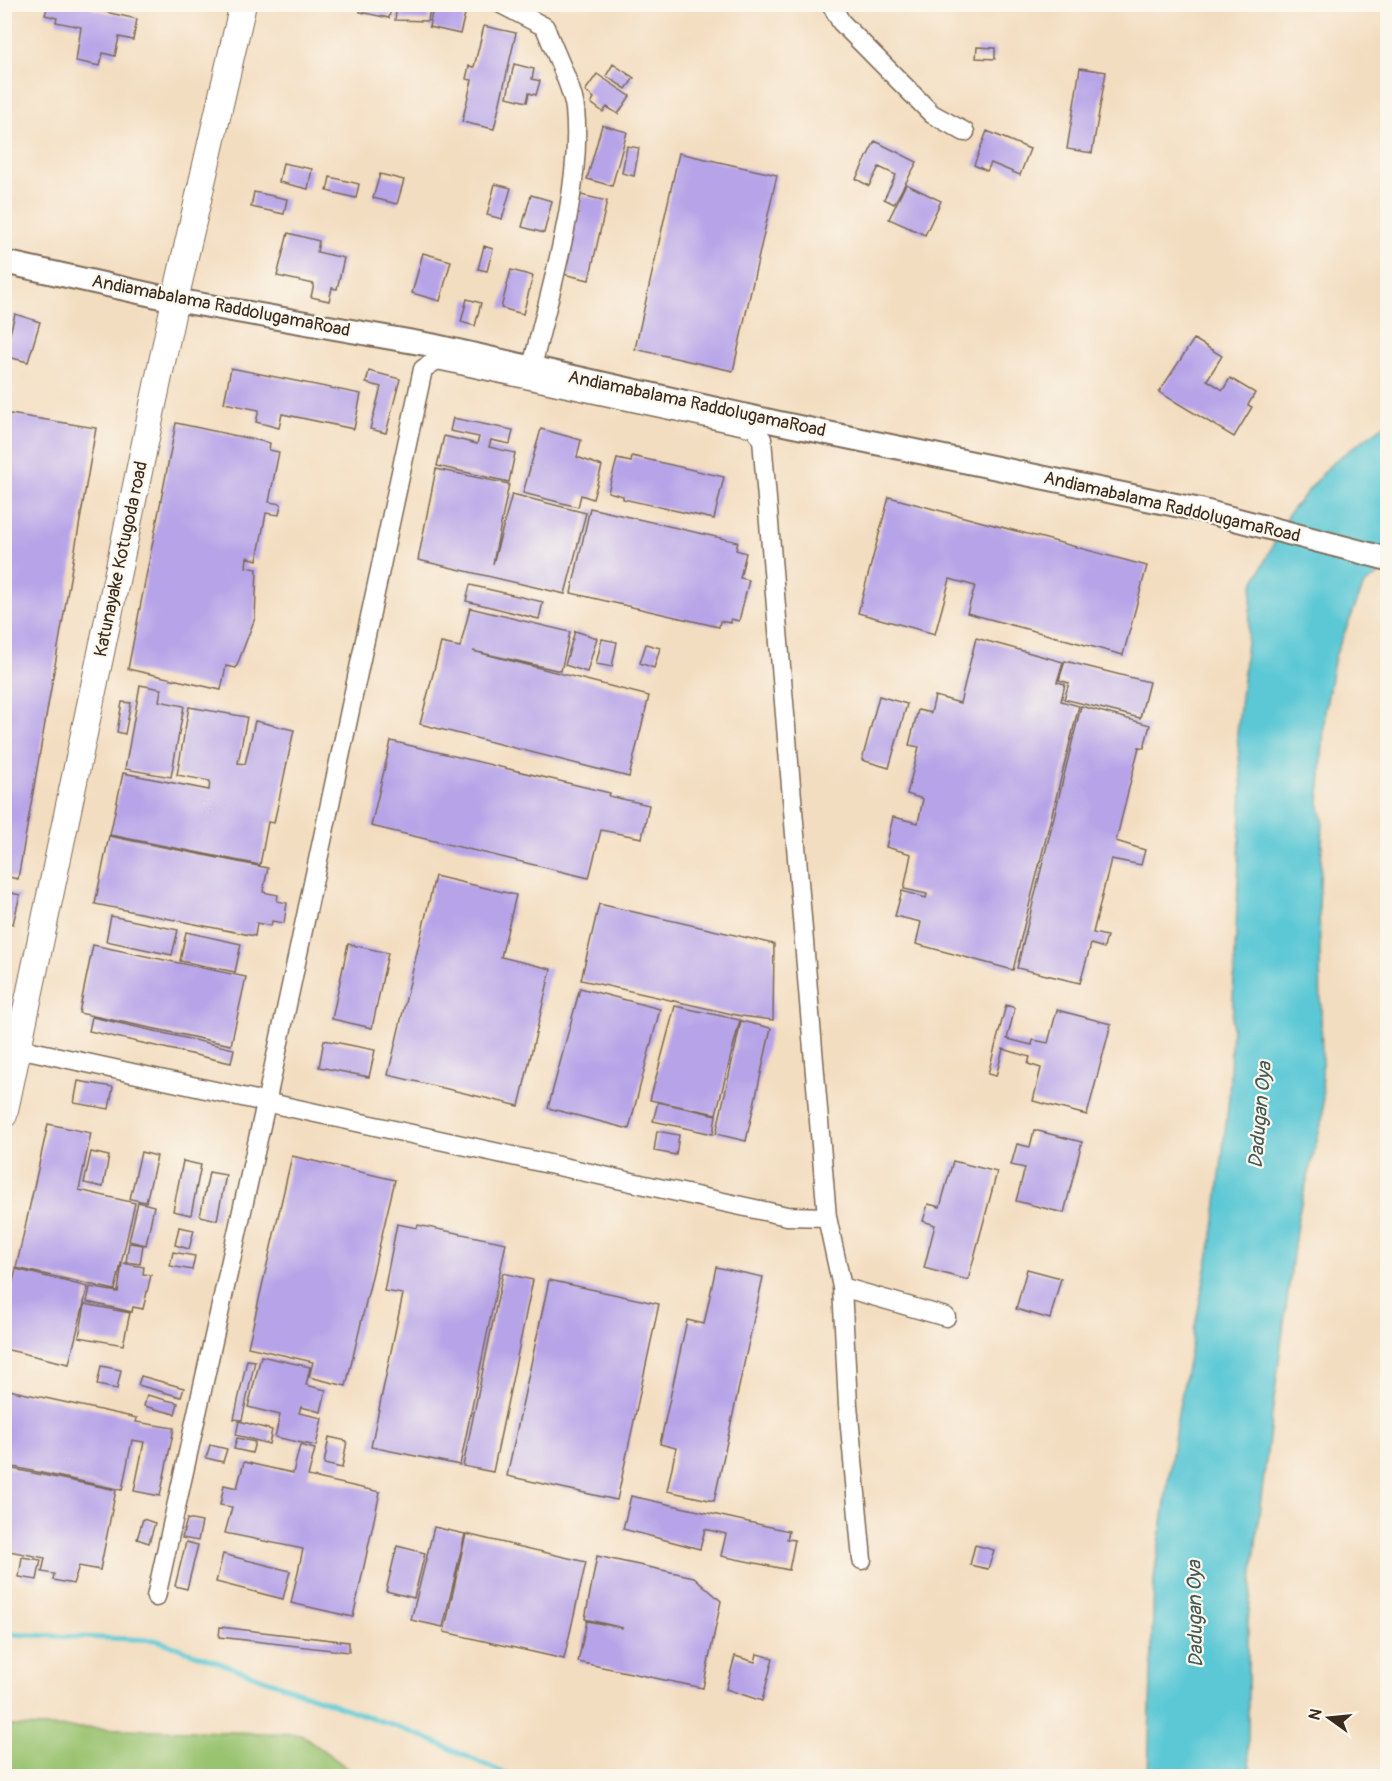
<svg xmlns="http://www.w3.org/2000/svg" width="1392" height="1781" font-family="Pangolin,sans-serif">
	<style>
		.green { fill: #99c36f; stroke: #6a7646; stroke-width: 1.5 }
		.water { fill: #5cc8d5; stroke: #4c797a; stroke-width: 1.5 }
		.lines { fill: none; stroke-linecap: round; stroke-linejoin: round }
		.stream { stroke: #5cc8d5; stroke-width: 5 }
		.building { fill: #b7a4e8 }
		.minor-casing { stroke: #7b6957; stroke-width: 21 }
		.tertiary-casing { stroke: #7b6957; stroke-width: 26 }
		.secondary-casing { stroke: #7b6957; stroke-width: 28 }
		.minor { stroke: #fff; stroke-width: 18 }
		.tertiary { stroke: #fff; stroke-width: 22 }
		.secondary { stroke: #fff; stroke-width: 26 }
		.labels { text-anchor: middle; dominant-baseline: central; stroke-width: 4.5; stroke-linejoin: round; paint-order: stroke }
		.street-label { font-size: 18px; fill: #3b2a1e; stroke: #fbf7ec }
		.water-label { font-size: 20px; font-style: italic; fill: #455955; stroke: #fbf7ec }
	</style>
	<rect width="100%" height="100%" fill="#fbf7ec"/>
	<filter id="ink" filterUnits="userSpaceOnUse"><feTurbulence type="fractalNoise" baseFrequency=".0167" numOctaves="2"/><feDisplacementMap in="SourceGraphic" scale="12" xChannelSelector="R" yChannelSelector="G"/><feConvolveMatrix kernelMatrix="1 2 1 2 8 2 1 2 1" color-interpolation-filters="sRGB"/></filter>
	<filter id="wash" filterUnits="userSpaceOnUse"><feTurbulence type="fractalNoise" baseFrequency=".008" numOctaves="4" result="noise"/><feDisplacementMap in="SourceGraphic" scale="24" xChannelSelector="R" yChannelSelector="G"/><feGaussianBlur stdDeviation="1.35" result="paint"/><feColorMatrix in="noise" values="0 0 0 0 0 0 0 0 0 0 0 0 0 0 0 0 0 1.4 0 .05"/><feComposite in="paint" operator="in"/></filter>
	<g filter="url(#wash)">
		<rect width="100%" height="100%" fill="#f3ddc0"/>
		<!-- green -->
		<path class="green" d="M11,1726L301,1734L358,1776H5V1728Z"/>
		<!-- water -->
		<path class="water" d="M1387,423V569L1364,585L1335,656L1325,711L1319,803L1323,820L1319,905L1323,1116L1298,1216L1259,1514L1248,1621V1751L1251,1776H1148L1154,1579L1178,1413L1214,1229L1229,1097L1242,788L1237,735L1253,585L1289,513L1333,462Z"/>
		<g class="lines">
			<!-- stream -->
			<path class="stream" d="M4,1634L156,1640L422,1736L510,1776"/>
		</g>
		<g id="blocks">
			<!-- building -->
			<path class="building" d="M48,4H93L92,9L137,19L133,40L119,37L115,56L103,53L100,66L76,61L81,27L56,22L57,18L45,15Z
				M361,4H392L389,18L360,12Z
				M397,4H431L428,21L395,20Z
				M434,4H457L456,8L466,10L460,34L429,27Z
				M484,26L516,33L494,129L462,122L472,80L466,79L469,66L474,67Z
				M977,47L995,48V59L976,58Z
				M514,64L534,69L532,79L540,81L536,95L529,93L527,102L507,97Z
				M613,64L634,78L626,89L606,76Z
				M1080,68L1106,72L1092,153L1067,149Z
				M597,74L630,96L618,114L607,107L603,112L591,103L594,98L585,91Z
				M602,125L627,132L612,186L587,179Z
				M987,131L1030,149L1020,175L991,163L987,171L974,165Z
				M875,141L917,162L894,204L884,199L896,175L879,167L869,186L856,179Z
				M627,146L639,148L634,176L622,173Z
				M679,153L777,175L733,371L635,349Z
				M283,163L312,169L308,189L279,182Z
				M380,174L404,180L397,204L373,198Z
				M330,177L359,184L356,198L327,191Z
				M495,184L511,188L502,219L487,215Z
				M906,184L941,201L925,235L889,219Z
				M254,192L287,199L284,214L251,207Z
				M531,195L552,201L544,233L522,227Z
				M581,195L607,201L589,280L563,274Z
				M288,233L319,241L317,252L344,258L337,289L332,288L329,301L311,297L314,284L277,276Z
				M484,246L493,249L487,271L478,269Z
				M423,253L451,261L440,301L412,293Z
				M511,270L533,276L523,314L501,308Z
				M467,299L481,303L475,326L461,322Z
				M15,314L40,322L28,362L4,356Z
				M1194,339L1222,356L1207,380L1223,390L1230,378L1255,393L1248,405L1252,407L1234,437L1159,392Z
				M231,368L361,394L354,429L282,414L279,428L256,422L259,410L224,403Z
				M369,371L400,379L386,433L370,429L381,387L366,383Z
				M4,413L96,428L18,879L4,876Z
				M453,418L513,430L510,444L491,440L489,447L515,453L509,482L437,466L444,436L477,444L479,437L450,431Z
				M176,423L270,443L269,450L279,452L269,502L281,504L279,515L266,513L257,560L247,557L246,567L257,569L255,618L236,668L226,666L221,690L128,669Z
				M541,429L581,440L577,457L602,466L593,499L581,495L578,507L523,493Z
				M632,456L724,477L714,519L623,499V496L608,492L617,459L631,462Z
				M436,469L509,484L493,564L512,494L586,513L565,594L418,560Z
				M889,497L1147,566L1123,655L967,613L975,586L950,579L935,634L858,613Z
				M590,508L738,542L736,550L746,553L740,578L749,580L739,621L731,619V623L720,621L719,627L571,593Z
				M470,585L543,602L539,619L466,601Z
				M470,608L570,632L561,671L473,651L649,696L629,777L420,724L441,643L460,647Z
				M575,631L597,638L587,672L565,665Z
				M976,638L1063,662L1057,682L1065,684L1061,701L1079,706L1013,970L916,944L921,922L895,916L902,891L926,898L927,894L904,889L911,854L886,847L893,817L918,823L923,799L907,794L919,747L909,745L918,710L931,713L935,696L960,703Z
				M602,639L617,642L612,667L596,664Z
				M646,644L660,648L654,668L640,663Z
				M1065,661L1149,682L1140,718L1064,699L1069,683L1059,680Z
				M140,685L161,689L159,701L184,706L171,777L125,769Z
				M879,696L907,704L889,768L862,760Z
				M122,702L131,703L125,734L117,732Z
				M1081,706L1150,725L1144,748L1139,747L1116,841L1145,850L1141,865L1111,859L1093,933L1107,936L1104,948L1091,944L1080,983L1017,968Z
				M189,707L247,717L238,763L245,764L255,721L294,730L274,823L268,822L260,865L110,835L123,773L209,790L210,781L177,775Z
				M391,741L610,793L609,796L649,805L642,838L601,830L589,878L371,826Z
				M109,836L268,868L263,892L278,895L277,901L287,903L284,923L272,921L271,926L257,923L255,936L95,904Z
				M435,876L516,895L501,957L551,969L519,1106L388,1075Z
				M4,891L20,895L13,924L4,921Z
				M599,904L774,944L773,1020L741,1016L581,980Z
				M111,916L178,930L172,955L106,941Z
				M186,932L241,944L235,972L180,961Z
				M348,944L388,953L372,1028L332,1019Z
				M93,945L246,977L231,1045L79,1013Z
				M580,988L660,1009L629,1129L548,1108Z
				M1006,1005L1015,1008L1007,1039L1032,1045L1033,1040L1048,1043L1057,1010L1111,1024L1087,1115L1033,1101L1041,1068L1028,1064L1030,1057L1003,1049L996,1076L988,1074Z
				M675,1006L740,1020L716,1114L650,1100Z
				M92,1017L234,1049L231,1063L89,1031Z
				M741,1021L771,1028L746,1141L716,1134Z
				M324,1040L375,1050L369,1077L319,1067Z
				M78,1081L113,1087L109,1109L74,1103Z
				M658,1102L716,1115L713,1134L653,1121Z
				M48,1124L91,1133L79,1190L135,1203L115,1290L16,1268Z
				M1034,1130L1082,1142L1064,1213L1016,1201L1025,1168L1011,1165L1017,1144L1030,1147Z
				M657,1131L679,1135L676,1155L654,1151Z
				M91,1152L109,1156L103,1187L84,1183Z
				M141,1152L157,1156L146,1202L130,1199Z
				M292,1156L395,1180L346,1386L309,1377L313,1362L248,1347Z
				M183,1161L201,1165L191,1215L173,1211Z
				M953,1161L997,1172L968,1280L924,1268L935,1225L923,1221L928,1204L940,1207Z
				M209,1172L226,1175L217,1220L200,1216Z
				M138,1202L154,1206L146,1245L129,1241Z
				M397,1224L417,1228L418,1225L506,1243L460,1465L371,1447L403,1294L384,1291Z
				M179,1227L194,1230L189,1249L175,1245Z
				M129,1243L143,1245L140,1264L126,1262Z
				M173,1252L195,1256L192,1270L170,1266Z
				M122,1263L144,1267L143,1274L151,1275L143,1309L133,1307L132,1312L87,1302L90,1287L118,1292Z
				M716,1267L763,1277L714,1501L667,1491L676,1448L660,1444L687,1320L704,1324Z
				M16,1269L88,1287L69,1364L4,1349V1319Z
				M1027,1269L1061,1278L1050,1319L1016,1309Z
				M503,1273L533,1280L493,1472L463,1466Z
				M549,1280L659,1304L617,1500L507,1476Z
				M85,1304L130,1313L123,1345L79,1337Z
				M261,1356L310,1367L306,1385L326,1390L321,1412L301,1407L299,1413L322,1418L316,1446L275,1437L280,1415L248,1407Z
				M247,1360L255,1361L242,1420L234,1419Z
				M101,1366L121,1370L117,1389L97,1385Z
				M141,1376L184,1388L181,1397L138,1385Z
				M4,1389L137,1418L136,1422L174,1428L160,1496L134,1491L144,1442L132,1440L122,1490L4,1465Z
				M147,1395L178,1403L175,1414L144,1406Z
				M239,1421L272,1430L269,1444L236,1435Z
				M329,1437L347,1441L342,1468L324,1464Z
				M237,1438L255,1442L252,1453L234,1449Z
				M210,1445L227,1449L223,1462L206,1458Z
				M300,1445L315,1449L308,1476L380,1492L353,1617L291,1603L303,1549L225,1533L232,1507L220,1505L224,1485L237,1488L244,1462L293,1473Z
				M4,1467L116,1490L100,1570L79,1566L73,1584L53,1580L54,1574L42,1572L45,1558L4,1550Z
				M631,1496L789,1531L787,1539L795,1540L789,1570L721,1556L726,1534L705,1529L700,1549L623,1529Z
				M143,1519L155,1523L149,1543L137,1539Z
				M187,1519L202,1522L198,1541L182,1538Z
				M434,1527L465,1534L443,1627L411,1620Z
				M466,1534L586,1562L564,1659L444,1632Z
				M186,1542L198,1545L187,1589L175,1586Z
				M975,1545L994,1550L988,1569L970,1565Z
				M397,1546L425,1553L414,1598L386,1591Z
				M223,1554L290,1571L283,1599L216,1582Z
				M597,1556L694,1577L721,1601L703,1688L578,1662L587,1621L623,1628L585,1619Z
				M22,1557L41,1560L37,1580L19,1577Z
				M220,1627L349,1642V1652L219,1637Z
				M757,1654L773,1658L762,1701L726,1689L735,1656L755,1662Z"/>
		</g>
	</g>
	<g filter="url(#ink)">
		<use href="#blocks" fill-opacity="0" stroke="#7b6957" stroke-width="1.5"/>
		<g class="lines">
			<defs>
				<path id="minor" d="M501,4L545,27C553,49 573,88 575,109C583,187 550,290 532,367
					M831,4L841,22L932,114L965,132
					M18,1048L787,1216L827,1217L762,439L754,428L437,360L423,369L266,1103L156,1597
					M827,1217L842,1287L848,1405L862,1560
					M842,1287L946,1317"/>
				<path id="tertiary" d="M4,262L175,300L431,345L779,423L1200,510L1388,559"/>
				<path id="secondary" d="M4,1115L175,300L243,4"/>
			</defs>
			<!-- minor casing -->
			<use href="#minor" class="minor-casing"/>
			<!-- tertiary casing -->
			<use href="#tertiary" class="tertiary-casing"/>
			<!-- secondary casing -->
			<use href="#secondary" class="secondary-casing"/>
			<!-- minor -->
			<use href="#minor" class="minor"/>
			<!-- tertiary -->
			<use href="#tertiary" class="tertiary"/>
			<!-- secondary -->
			<use href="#secondary" class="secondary"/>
		</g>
	</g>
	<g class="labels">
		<!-- street labels -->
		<g class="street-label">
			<text transform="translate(221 306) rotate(11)">Andiamabalama RaddolugamaRoad</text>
			<text transform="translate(697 404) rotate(12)">Andiamabalama RaddolugamaRoad</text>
			<text transform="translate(1172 507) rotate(13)">Andiamabalama RaddolugamaRoad</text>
			<text transform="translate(121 559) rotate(-78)">Katunayake Kotugoda road</text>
		</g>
		<!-- water labels -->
		<g class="water-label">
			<text transform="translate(1260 1115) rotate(-85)">Dadugan Oya</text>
			<text transform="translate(1195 1614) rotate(-91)">Dadugan Oya</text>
		</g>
	</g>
	<!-- margin -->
	<rect width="1392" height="1781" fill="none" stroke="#fbf7ec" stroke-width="24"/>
	<!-- north arrow -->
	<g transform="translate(1329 1718) rotate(285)" stroke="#fbf7ec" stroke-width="4.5" paint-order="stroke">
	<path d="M0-4.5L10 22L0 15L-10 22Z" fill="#3b2a1e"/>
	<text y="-9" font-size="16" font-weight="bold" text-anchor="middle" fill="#3b2a1e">N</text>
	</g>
</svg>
